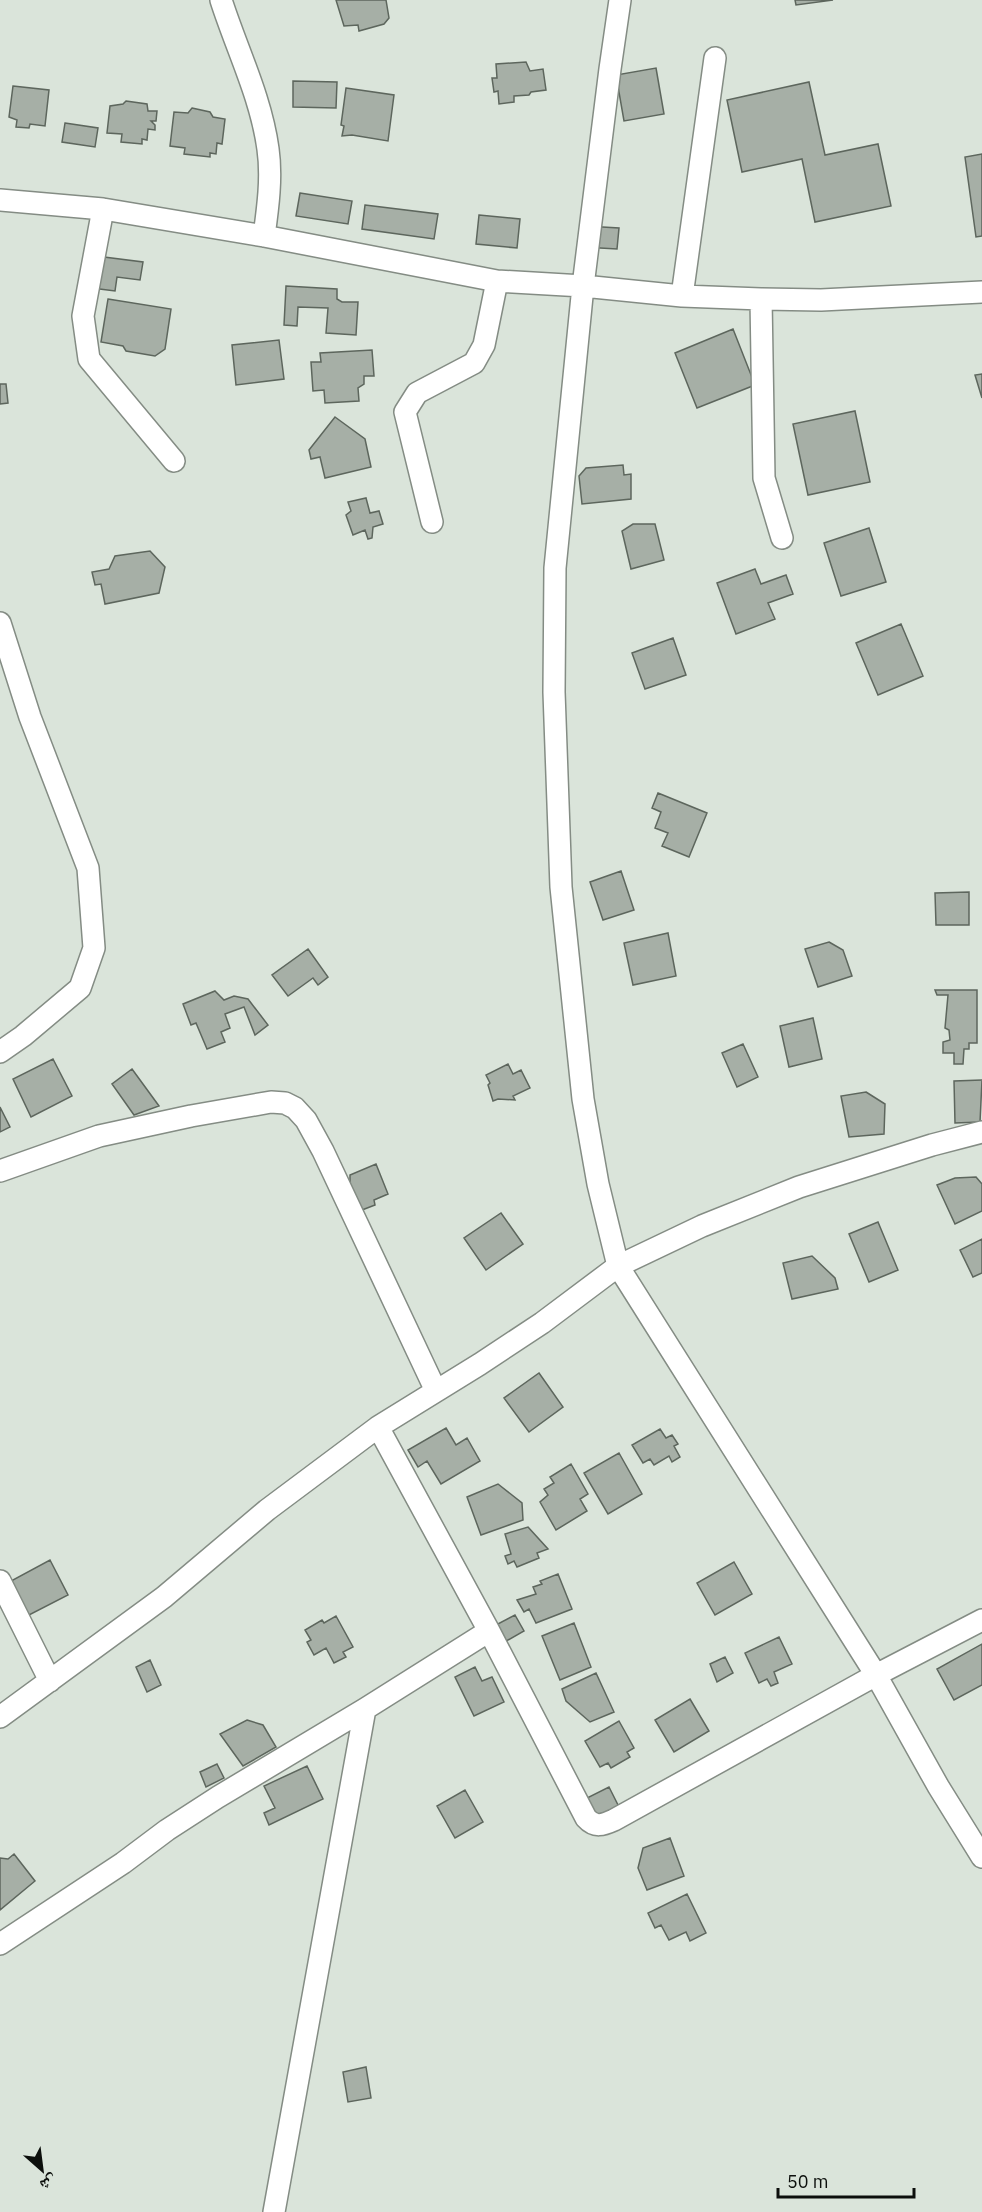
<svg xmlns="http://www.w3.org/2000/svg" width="982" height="2212" font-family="'IBM Plex Sans','Noto Naskh Arabic',sans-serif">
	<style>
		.building { fill: #a6afa6; stroke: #5d665d; stroke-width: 1.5 }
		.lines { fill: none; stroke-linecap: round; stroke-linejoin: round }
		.minor-casing { stroke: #848c84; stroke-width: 24 }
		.minor { stroke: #fff; stroke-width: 21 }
	</style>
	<rect width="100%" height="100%" fill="#dae4da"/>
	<!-- building -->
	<path class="building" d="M336,0H386L389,18L384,24L359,31L358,25L344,26Z
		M795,0H833L796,5Z
		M526,62L530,71L543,69L546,90L531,92L529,95L514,96V102L499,104L498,91L494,92L492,78H497L496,64Z
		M656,68L664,114L624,121L616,75Z
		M293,81L337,82L336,108L293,107Z
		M809,82L825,155L878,144L891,206L815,222L802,159L742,172L727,100Z
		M13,86L49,90L45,126L30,124L29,128L16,127L17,120L9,117Z
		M346,88L394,95L388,141L352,135L342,136L344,126L341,125Z
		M126,101L147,104L148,111H157L156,121H151L155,125V130L148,129L147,140L142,139V144L121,142L122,134L107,133L110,106L123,104Z
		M192,108L210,112L213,117L225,119L222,144L217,143L216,154L210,153V157L184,154L185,148L170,146L174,112L188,113Z
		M65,123L98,128L95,147L62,142Z
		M982,154V236L976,237L965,157Z
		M300,193L352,201L348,224L296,216Z
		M365,205L438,214L434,239L362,229Z
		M479,215L520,219L517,248L476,244Z
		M585,226L619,228L617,249L583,247Z
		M96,256L143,262L140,280L117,277L115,291L92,288Z
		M286,286L337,289V299L342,302H358L356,335L326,333L328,308L298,307L297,326L284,325Z
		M108,299L171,309L165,349L155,356L126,351L123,346L101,342Z
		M733,329L755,385L697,408L675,353Z
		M279,340L284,379L236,385L232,345Z
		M372,350L374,376H364V384L358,388L359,401L325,403L324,390L313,391L311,362H321L320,353Z
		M982,374V398L975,375Z
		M0,384H6L8,403L0,404Z
		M855,411L870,482L808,495L793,424Z
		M335,417L365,439L371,467L325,478L320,457L311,459L309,450Z
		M623,465L624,475L631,474V499L582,504L579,476L586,468Z
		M366,498L370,513L379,511L383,524L373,527L372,538L368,539L365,530L353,535L346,515L351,511L348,502Z
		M633,524H655L664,560L631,569L622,531Z
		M869,528L886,582L841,596L824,543Z
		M150,551L165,567L159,593L105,604L101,584L95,585L92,572L109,569L115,556Z
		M755,569L761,584L786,575L793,594L768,603L775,619L736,634L717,583Z
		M901,624L923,676L878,695L856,643Z
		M673,638L686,675L645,689L632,653Z
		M658,793L707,813L689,857L662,846L668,833L655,828L661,812L652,808Z
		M621,871L634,910L603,920L590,882Z
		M969,892V925H936L935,893Z
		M668,933L676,976L633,985L624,943Z
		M829,942L843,950L852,976L818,987L805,949Z
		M308,949L328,977L318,985L313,978L288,996L272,975Z
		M935,990H977V1043H969V1049H964L963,1064H954V1053H943V1042L950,1040L949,1030L945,1028L948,995H937Z
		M215,991L224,1000L234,996L248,999L268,1025L255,1035L244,1007L225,1014L230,1028L221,1032L225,1042L207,1049L196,1023L191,1025L183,1004Z
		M813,1018L822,1059L789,1067L780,1026Z
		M743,1044L758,1077L737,1087L722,1053Z
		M53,1059L72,1096L31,1117L13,1079Z
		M508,1064L513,1074L521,1070L530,1088L513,1096L515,1100L498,1099L493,1101L488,1085L490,1083L486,1075Z
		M132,1069L159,1106L134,1115L112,1084Z
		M982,1080L980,1122L955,1123L954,1081Z
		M866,1092L885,1104L884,1134L849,1137L841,1096Z
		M0,1107L10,1127L0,1132Z
		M376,1164L388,1194L374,1200L375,1205L362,1210L356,1196L350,1198V1175Z
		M976,1177L982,1184V1211L955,1224L937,1185L955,1178Z
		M501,1213L523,1244L486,1270L464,1238Z
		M878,1222L898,1270L869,1282L849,1234Z
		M982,1239V1273L973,1277L960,1250Z
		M812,1256L835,1278L838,1289L792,1299L783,1263Z
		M539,1373L563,1407L529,1432L504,1398Z
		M446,1428L456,1445L467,1438L480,1461L441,1484L427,1461L418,1467L408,1450Z
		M660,1429L666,1438L672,1435L678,1444L674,1446L680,1457L672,1462L669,1456L654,1465L650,1459L643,1463L632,1445Z
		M619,1453L642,1494L608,1514L584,1473Z
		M571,1464L588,1494L580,1499L587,1511L556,1530L540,1502L548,1495L544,1489L554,1483L550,1477Z
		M498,1484L522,1503L523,1520L481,1535L467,1497Z
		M528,1527L548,1549L537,1553L539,1558L517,1567L514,1561L508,1564L505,1556L511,1554L505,1534Z
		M50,1560L68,1595L29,1615L11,1581Z
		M734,1562L752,1594L715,1615L697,1583Z
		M558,1574L572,1609L536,1623L529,1609L524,1612L517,1600L536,1594L533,1587L542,1584L540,1581Z
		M515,1615L524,1631L501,1644L492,1627Z
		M336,1616L353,1647L343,1652L346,1657L334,1663L326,1648L314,1655L307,1642L311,1640L305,1630L322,1620L324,1623Z
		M574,1623L591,1667L560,1680L542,1636Z
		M779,1637L792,1664L774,1672L778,1683L771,1686L767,1679L759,1683L745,1653Z
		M982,1644V1685L954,1700L937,1669Z
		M725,1657L733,1673L717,1682L710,1664Z
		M150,1660L161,1685L147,1692L136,1667Z
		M475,1667L482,1681L492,1677L504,1702L474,1716L455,1677Z
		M596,1673L614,1712L590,1722L566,1701L562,1689Z
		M690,1699L709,1731L674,1752L655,1720Z
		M247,1720L263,1725L276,1747L243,1766L220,1734Z
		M619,1721L634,1748L627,1752L630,1757L611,1768L608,1763L600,1767L585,1741Z
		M217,1764L224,1778L206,1787L200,1772Z
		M307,1766L323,1799L269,1825L264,1813L275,1808L264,1786Z
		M609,1787L620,1809L596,1821L585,1799Z
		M465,1790L483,1822L455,1838L437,1806Z
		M670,1838L684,1876L647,1890L638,1868L643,1848Z
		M14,1854L35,1881L0,1910V1858L8,1859Z
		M687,1894L706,1933L690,1941L686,1932L669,1940L661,1925L655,1928L648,1913Z
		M366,2067L371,2098L348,2102L343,2072Z"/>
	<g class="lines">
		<defs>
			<path id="minor" d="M221,0C237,50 261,97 268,149C272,177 268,207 264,236
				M620,0L610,69L583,286L555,568L554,692L561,887L583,1099L598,1184L618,1266L876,1675L938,1786L982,1857
				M0,200L103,209L264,236L497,281L583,286L682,296L761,299L821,300L982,292
				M103,209L83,316L89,359L174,461
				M682,296L715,58
				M761,299L764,478L782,538
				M432,522L405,412L417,393L474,363L484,345L497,281
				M0,623L30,717L88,868L94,948L80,988L23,1036L0,1052
				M0,1171L99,1136L191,1116L271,1102L285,1103L295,1108L306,1120L323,1151L436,1391
				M378,1427L489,1631L586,1818C595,1828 603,1825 614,1820L876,1675L982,1620
				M0,1581L50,1681
				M0,1717L164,1597L267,1510L378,1427L480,1364L542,1323L618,1266L702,1226L799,1187L932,1145L982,1132
				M0,1944L123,1863L167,1830L218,1797L365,1709L489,1631
				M274,2212L365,1709"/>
		</defs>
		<!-- minor casing -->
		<use href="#minor" class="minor-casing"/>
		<!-- minor -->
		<use href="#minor" class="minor"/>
	</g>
	<!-- north arrow -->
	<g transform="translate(42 2170) rotate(152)" stroke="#dae4da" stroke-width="4.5" paint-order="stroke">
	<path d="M0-4.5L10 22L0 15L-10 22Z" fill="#0c0f0c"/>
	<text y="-9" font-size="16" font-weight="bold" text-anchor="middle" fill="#0c0f0c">ش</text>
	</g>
	<!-- scale -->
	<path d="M778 2188v9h136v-9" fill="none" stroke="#0c0f0c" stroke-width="3"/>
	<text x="787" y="2188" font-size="18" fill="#0c0f0c" stroke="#dae4da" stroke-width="4.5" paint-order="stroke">50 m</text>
</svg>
